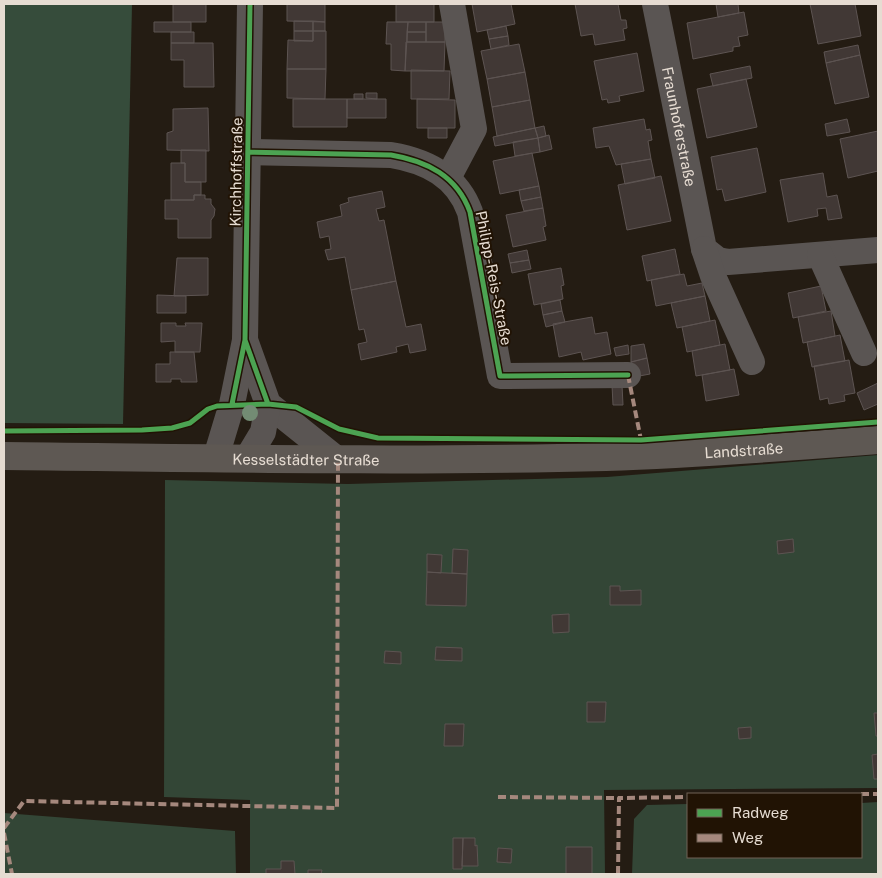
<svg xmlns="http://www.w3.org/2000/svg" width="882" height="878" font-family="'Public Sans',sans-serif">
	<style>
		.green { fill: #334636 }
		.forest { fill: #364c3b }
		.building { fill: #413835; stroke: #5d5452 }
		.lines { fill: none; stroke-linecap: round; stroke-linejoin: round }
		.street { stroke: #5a5553; stroke-width: 26 }
		.secondary { stroke: #5e5853; stroke-width: 28 }
		.quiet { stroke: #a5887d; stroke-width: 4; stroke-dasharray: 8 4; stroke-linecap: butt }
		.cycleway-casing { stroke: #211304; stroke-width: 8 }
		.cycleway { stroke: #4ca352; stroke-width: 5 }
		.tree { fill: #738c74 }
		.labels { text-anchor: middle; dominant-baseline: central; stroke-width: 4; stroke-linejoin: round; paint-order: stroke }
		.street-label { font-size: 15px; fill: #e6dcd2; stroke: #211304 }
	</style>
	<rect width="100%" height="100%" fill="#241c13"/>
	<!-- green -->
	<path class="green" d="M878,455V788L604,790L605,874H250V800L164,797L165,480L348,484L607,477Z
		M878,802V874H632L634,819L647,805L688,804V857H861V803Z
		M4,813L235,831L236,874H4Z"/>
	<!-- forest -->
	<path class="forest" d="M4,4H132L123,424L4,423Z"/>
	<!-- building -->
	<path class="building" d="M173,4H206V22H173Z
		M287,4H325V22L287,21Z
		M396,4H434V22H396Z
		M472,4H511L515,24L477,32Z
		M575,4H618L621,20H626L627,28L623,29L625,40L595,45L593,34L581,36Z
		M716,4H738L739,13L718,17Z
		M810,4H855L861,36L818,44Z
		M744,12L748,35L738,37L740,46L733,47V51L693,59L687,23Z
		M294,21H313V31H294Z
		M313,21L325,22V31H313Z
		M154,22H191V32H154Z
		M387,22H408L405,71L391,70V44H386Z
		M408,22H426V32H407Z
		M426,22H445V42H426Z
		M506,26L508,36L489,39L487,30Z
		M294,31H313V41H294Z
		M313,31H326V69H287L288,40L313,41Z
		M171,32H194V43H171Z
		M407,32H426V42H407Z
		M508,36L509,45L491,49L489,39Z
		M406,42H445L444,71H405Z
		M171,43H213L214,87H184V60H171Z
		M519,44L525,72L487,79L481,51Z
		M858,45L860,55L826,63L824,52Z
		M637,53L644,91L619,96L620,101L608,103L607,99L602,100L594,61Z
		M860,55L869,97L835,104L826,63Z
		M750,66L752,78L713,86L710,74Z
		M287,69H326L325,99L287,98Z
		M411,70L450,71L449,99H411Z
		M525,72L530,100L492,107L487,79Z
		M746,79L757,127L707,138L697,89Z
		M366,93H377V99L366,98Z
		M354,94H363V99H354Z
		M293,99H347V127H293Z
		M347,99H386V118H347Z
		M417,99L455,100V128H417Z
		M530,100L535,128L497,136L492,107Z
		M208,108L209,151L167,150V133L173,131V109Z
		M644,119L646,130L650,129L652,140L648,141L651,159L616,165L609,146L596,148L593,128Z
		M847,119L850,132L827,136L825,124Z
		M544,126L546,136L538,138L535,128Z
		M428,128H447V138H428Z
		M535,128L538,138L495,146L493,137Z
		M878,131V171L848,178L840,139Z
		M549,135L552,149L540,152L538,138Z
		M538,138L540,152L515,156L513,142Z
		M757,148L766,192L725,201L722,189L717,190L711,157Z
		M181,150H206V182H185V163H181Z
		M532,153L539,186L500,194L493,161Z
		M651,159L655,178L625,184L621,164Z
		M171,163H185V182H201V195H194V200H171Z
		M823,173L827,197L837,195L842,218L828,220L826,208L817,209L818,216L788,222L780,180Z
		M661,176L671,221L627,230L618,185Z
		M539,186L541,197L521,201L519,190Z
		M382,191L385,207L376,209L379,221L384,220L396,281L351,290L345,257L328,260L325,250L331,249L329,236L320,238L317,222L342,216L340,205L349,202L348,198Z
		M194,195H205V199H211V204L215,209L214,216L211,220V238H178V219H165V200H194Z
		M541,197L543,208L524,211L521,201Z
		M543,208L546,226L543,227L546,240L513,247L506,215Z
		M675,249L680,274L647,281L642,256Z
		M527,250L529,260L510,263L508,254Z
		M177,258H208V295L174,296Z
		M529,260L531,269L512,273L510,263Z
		M561,268L564,285L561,286L563,299L534,305L528,274Z
		M684,274L687,286L702,283L705,296L656,306L651,280Z
		M396,281L406,327L421,324L426,350L410,353L408,344L396,347L397,352L361,360L358,344L367,342L364,329L359,330L351,290Z
		M821,286L826,311L793,318L788,293Z
		M157,295L186,296V313H157Z
		M705,296L710,321L677,328L671,303Z
		M560,300L562,311L543,315L541,304Z
		M562,311L565,322L546,327L543,315Z
		M831,311L835,336L803,343L798,317Z
		M592,317L595,334L607,332L611,354L583,360L581,352L559,357L553,324Z
		M715,320L720,345L687,352L682,327Z
		M161,323H176V326H186L185,323H202L200,352H175V341L161,342Z
		M840,335L845,361L812,367L807,342Z
		M644,344L647,358L631,362V346Z
		M725,344L730,370L696,376L692,351Z
		M628,345L629,354L616,356L614,348Z
		M170,352H194L197,382H181V379H171V382H156V364H170Z
		M647,358L650,374L634,377L631,362Z
		M849,360L855,393L844,395L845,401L829,404L828,398L820,400L814,366Z
		M734,369L739,395L706,401L702,375Z
		M878,383V404L864,410L857,393Z
		M612,385H622L623,405H613Z
		M793,539L794,552L778,554L777,541Z
		M453,549L468,550L467,574L452,573Z
		M427,554L442,555L441,573L427,572Z
		M427,572L467,574L466,606L426,605Z
		M610,586H620V591L641,590V605H610Z
		M569,614V632L553,633L552,615Z
		M436,647L462,648V661L435,660Z
		M385,651L401,652V664L384,663Z
		M587,702H606L605,722H587Z
		M874,713H878V736H876Z
		M445,724H464L463,746H444Z
		M751,727V738L739,739L738,728Z
		M878,754V779H874L872,755Z
		M453,838H463L462,869H453Z
		M463,838H475V846L477,845L478,866H462Z
		M566,847H592V874H566Z
		M498,848L512,849L511,863L497,862Z
		M281,861H294L295,874H266V869H281Z
		M308,870H322L321,874H308Z"/>
	<g class="lines">
		<!-- street -->
		<g class="street">
			<path id="s1" d="M655,4L704,249L718,260L728,262L878,250"/>
			<path d="M248,152L391,155C427,161 457,176 470,212L500,376L628,375"/>
			<path d="M448,178L474,129L452,4"/>
			<path d="M704,249L713,276L752,362"/>
			<path d="M820,255L864,353"/>
			<path d="M245,340L268,404L338,460"/>
			<path d="M216,457L232,404L245,340L250,4"/>
			<path d="M248,457L263,432L268,404"/>
		</g>
		<!-- secondary -->
		<path class="secondary" id="s2" d="M4,456C205,458 405,462 606,457C697,454 788,447 878,440"/>
		<!-- quiet -->
		<path class="quiet" d="M628,375L641,440
			M861,794H878
			M498,797L619,798
			M4,828L24,801L337,808L338,460
			M4,833L12,874
			M618,874L619,798L688,797"/>
		<defs>
			<path id="cycleway" d="M248,152L391,155C427,161 457,176 470,212L500,376L628,375
				M245,340L268,404
				M232,404L245,340L250,4
				M4,431L142,430L172,428L190,423L208,409L217,406L268,404L296,407L339,429L378,438L641,440L878,422"/>
		</defs>
		<!-- cycleway casing -->
		<use href="#cycleway" class="cycleway-casing"/>
		<!-- cycleway -->
		<use href="#cycleway" class="cycleway"/>
	</g>
	<!-- trees -->
	<circle class="tree" cx="250" cy="413" r="8"/>
	<g class="labels">
		<!-- street labels -->
		<g class="street-label">
			<text stroke="none"><textPath href="#s1" startOffset="125">Fraunhoferstraße</textPath></text>
			<text transform="translate(236 172) rotate(-89)">Kirchhoffstraße</text>
			<text transform="translate(494 278) rotate(79)">Philipp-Reis-Straße</text>
			<text stroke="none"><textPath href="#s2" startOffset="740">Landstraße</textPath></text>
			<text stroke="none"><textPath href="#s2" startOffset="302">Kesselstädter Straße</textPath></text>
		</g>
	</g>
	<!-- border -->
	<rect width="882" height="878" fill="none" stroke="#e6dcd2" stroke-width="10"/>
	<!-- legend -->
	<rect x="687" y="793" width="175" height="65" fill="#211304" stroke="#706356"/>
	<rect x="697" y="809" width="25" height="8" fill="#4ca352" stroke="#706356"/>
	<text x="732" y="818" font-size="15" fill="#e6dcd2">Radweg</text>
	<rect x="697" y="834" width="25" height="8" fill="#a5887d" stroke="#706356"/>
	<text x="732" y="843" font-size="15" fill="#e6dcd2">Weg</text>
</svg>
